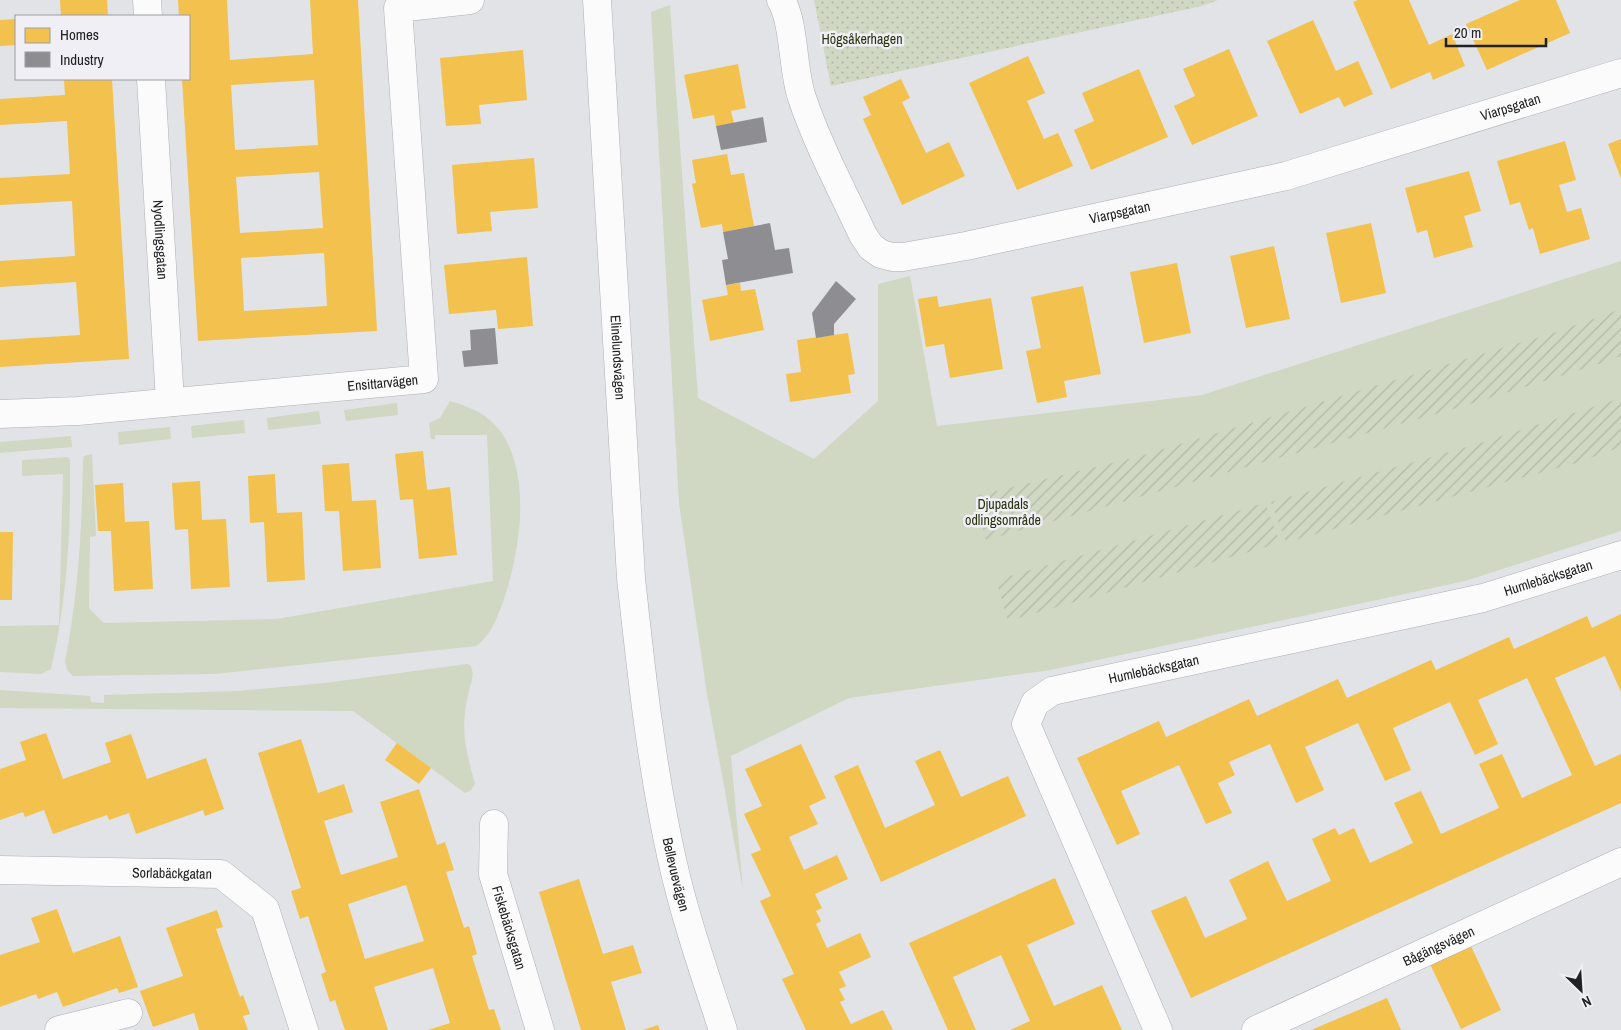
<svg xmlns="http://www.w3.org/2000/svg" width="1621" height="1030" font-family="'Archivo Narrow',sans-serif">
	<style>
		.grass { fill: #d0d7c3 }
		.park { fill: url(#park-dots) }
		.garden { fill: url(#garden-furrows) }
		.homes { fill: #f2c14e; fill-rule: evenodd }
		.industry { fill: #8d8d92 }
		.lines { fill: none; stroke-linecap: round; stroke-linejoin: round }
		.minor-casing { stroke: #aeafb2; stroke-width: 29 }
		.minor { stroke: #fbfbfb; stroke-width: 28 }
		.labels { text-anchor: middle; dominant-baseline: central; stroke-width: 5; stroke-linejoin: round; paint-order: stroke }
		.park-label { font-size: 14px; fill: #2a320d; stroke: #efeff5 }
		.street-label { font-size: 14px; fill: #202123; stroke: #efeff5 }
	</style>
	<defs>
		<pattern id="park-dots" width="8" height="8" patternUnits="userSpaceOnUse" patternTransform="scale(1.25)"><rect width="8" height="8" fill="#d0d7c3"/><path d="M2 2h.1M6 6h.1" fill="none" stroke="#b2b8a7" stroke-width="1.8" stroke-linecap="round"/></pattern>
		<pattern id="garden-furrows" width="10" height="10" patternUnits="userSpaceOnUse" patternTransform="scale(1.25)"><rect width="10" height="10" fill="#d0d7c3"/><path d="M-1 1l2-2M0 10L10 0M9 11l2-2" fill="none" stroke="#b2b8a7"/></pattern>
	</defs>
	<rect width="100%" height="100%" fill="#e2e3e7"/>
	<!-- grass -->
	<path class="grass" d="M670,5L698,398L814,459L878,401V284L910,276L937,426L1202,395L1621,261V531L1465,581L1051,670L849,698L731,756L743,890L706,688L679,503L651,12Z
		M450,401C470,407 488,414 501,432C532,477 520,553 503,602C497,618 490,637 476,646L215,674L73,676L67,670L65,662C78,595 82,530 83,461L84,456L92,454L96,536L90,537L89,608L104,623L277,619L493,581L487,435H435V439H431L429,423L440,418Z
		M397,403L398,415L346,421L344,410Z
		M319,411L321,424L268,430L267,418Z
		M244,420L245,433L192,438L191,426Z
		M170,427L171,439L119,445L118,432Z
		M71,436L72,447L0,453V442Z
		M68,457L70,460C71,531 67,600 51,669L41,674L0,672V626L59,625L63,474L22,476V460Z
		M467,664L470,665C476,675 470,684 468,695C460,729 466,751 475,784L471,790L465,793L353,711L0,708V690L90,696L91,702L104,703V695L237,691L325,683Z"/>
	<!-- park -->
	<path class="park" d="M814,0H1218L1202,6L831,86Z"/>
	<!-- garden -->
	<path class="garden" d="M1621,309V356L1602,363L1457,408L986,540L975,496L1133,458L1553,333Z
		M1621,398V447L1576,463L1286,542L1271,502L1474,445Z
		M1265,503L1280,543L1008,621L996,580Z"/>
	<!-- homes -->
	<path class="homes" d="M60,0H107L108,16H61Z
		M178,0H227L230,60L313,54L310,0H358L377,331L198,341L182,79H189V16H179ZM314,80L318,145L235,150L231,85ZM319,172L323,228L240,233L236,177ZM324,253L327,306L244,311L241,258Z
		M1358,0H1409L1429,45L1452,34L1465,66L1433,80L1430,72L1391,89L1353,2Z
		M1520,0H1556L1570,33L1487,70L1466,24Z
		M16,19V45L0,46V20Z
		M1313,20L1336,71L1358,61L1373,94L1344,107L1339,97L1300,114L1267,41Z
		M1229,49L1258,116L1192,145L1174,106L1195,96L1183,69Z
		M523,50L527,100L479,105L481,124L446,126L440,58Z
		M1028,56L1045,93L1027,101L1044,139L1058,133L1073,166L1017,190L969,83Z
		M738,64L746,108L731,111L734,123L716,126L714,115L693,119L684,75Z
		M1139,69L1168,137L1091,170L1074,130L1094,121L1082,93Z
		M64,79H112L129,359L0,367V340L80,335L76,282L0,287V261L75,256L72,201L0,205V178L70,174L67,121L0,125V99L65,95Z
		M901,79L910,98L902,102L926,153L949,142L965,176L902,205L863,119L871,115L863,97Z
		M1621,139V179L1608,144Z
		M1565,141L1576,180L1559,185L1567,212L1581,208L1590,239L1540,254L1533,228L1529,230L1520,202L1510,205L1497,161Z
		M727,154L731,175L744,173L754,226L723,232L722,224L701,228L692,184L696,183L692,160Z
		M534,158L538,208L490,212L492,231L457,234L452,165Z
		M1469,171L1481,211L1464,216L1473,247L1434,258L1427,230L1417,233L1405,188Z
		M1371,223L1386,293L1341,303L1326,233Z
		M1274,246L1290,319L1246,328L1230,256Z
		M527,257L533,326L498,329L496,310L449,314L444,265Z
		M1177,263L1191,333L1144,343L1130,272Z
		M740,283L741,291L755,289L764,330L710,341L702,300L728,295L726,285Z
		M1083,286L1101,374L1064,381L1067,397L1037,403L1026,351L1041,348L1031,297Z
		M937,296L939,307L991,298L1003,369L950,378L944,344L926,347L918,299Z
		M848,333L855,374L848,375L851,393L790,402L786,374L801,372L797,340Z
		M423,451L427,490L450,487L457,555L419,559L413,499L400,500L395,454Z
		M349,463L352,501L376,500L381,568L343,571L339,511H325L322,465Z
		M275,474L277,513L302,512L305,580L267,582L264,522L250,523L248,476Z
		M200,481L202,520L226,519L230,587L191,589L188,529L175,530L172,483Z
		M123,483L125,522L149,521L153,589L114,591L111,531H98L95,485Z
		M0,532H13L12,600H0Z
		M1621,614V692L1605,656L1555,678L1595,766L1621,754V803L1191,998L1151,911L1186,896L1205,938L1247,919L1229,880L1268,861L1287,901L1331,881L1312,839L1335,828L1339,835L1354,828L1370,863L1413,843L1394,803L1421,791L1441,834L1499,808L1479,764L1502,754L1522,798L1572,775L1527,678L1478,700L1498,744L1475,755L1450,702L1393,728L1411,770L1385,781L1358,723L1305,747L1324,790L1296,803L1270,744L1229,762L1235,775L1218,783L1232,813L1206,824L1179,765L1121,791L1140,834L1117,845L1077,758L1159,721L1166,737L1249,699L1257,716L1338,679L1347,698L1431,660L1436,670L1509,637L1514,649L1587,616L1592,628Z
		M46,733L63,779L111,762L105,743L131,734L147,779L206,758L224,809L205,816L203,810L136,834L129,813L109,820L107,815L53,834L44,810L25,817L23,812L0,820V769L26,760L20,742Z
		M301,739L318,793L344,784L353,812L324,821L341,875L398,857L380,802L419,789L437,845L445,842L454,870L446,872L464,928L469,926L477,954L472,956L489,1010L494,1009L501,1030H428L450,1023L433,968L374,987L388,1030H345L335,1000L330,1002L321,974L326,972L308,916L300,919L291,891L301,888L258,753ZM406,885L424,941L365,959L348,904Z
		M397,743L431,768L419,784L385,760Z
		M801,744L826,798L809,806L818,824L789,837L804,870L837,855L848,879L815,894L822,908L816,911L821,921L816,924L827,948L860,933L871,957L839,972L846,986L839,989L845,1000L840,1002L851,1024L883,1010L893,1030H806L782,979L794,974L760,901L771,896L751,854L761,850L744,814L762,806L745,769Z
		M940,750L961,797L1008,776L1026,816L881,882L834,776L858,765L885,828L935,805L915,761Z
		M1055,878L1075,924L1027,945L1054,1006L1102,985L1122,1030H1010L1030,1021L1001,955L953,977L976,1030H948L909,943Z
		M579,879L603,954L633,945L642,973L611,982L626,1030H581L539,892Z
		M57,909L73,953L120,936L138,987L119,993L117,988L63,1007L57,992L38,999L36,994L0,1007V955L40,942L31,918Z
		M217,910L223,927L216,929L240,997L243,995L250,1014L243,1016L248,1030H199L194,1013L153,1027L140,991L183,976L166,928Z
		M1470,944L1501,1010L1461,1029L1430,964Z
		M1387,998L1401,1030H1311Z
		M658,1025L660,1030H643Z"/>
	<!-- industry -->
	<path class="industry" d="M763,117L767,142L721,150L716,126Z
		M770,223L775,250L789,248L793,273L726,285L722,260L728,259L723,232Z
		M836,281L856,299L834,324V335L816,338L812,313Z
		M495,328L498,364L464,367L462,351L471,350L470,330Z"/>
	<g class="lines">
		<defs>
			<g id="minor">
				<path d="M147,0L148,16"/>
				<path id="s1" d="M597,0L631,578C641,670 651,764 671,855C684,915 704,972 723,1030"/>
				<path id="s2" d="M781,0C795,24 792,69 802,98C818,145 842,190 863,235L871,247L881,254L892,257H903L966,246L1286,176L1621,73"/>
				<path id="s3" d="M151,79L170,402"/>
				<path id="s4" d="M0,414L78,411L424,379L398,8L470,0"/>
				<path id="s5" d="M494,824L493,874L540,1030"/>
				<path id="s6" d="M0,870L221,874L265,909L304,1030"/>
				<path d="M59,1030L128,1013"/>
				<path id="s7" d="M1158,1030L1026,724L1035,703L1052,691L1483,598L1621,555"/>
				<path id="s8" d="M1256,1030L1621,862"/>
			</g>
		</defs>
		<!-- minor casing -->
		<use href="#minor" class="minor-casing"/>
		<!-- minor -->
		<use href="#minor" class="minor"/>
	</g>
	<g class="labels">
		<!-- park labels -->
		<g class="park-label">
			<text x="862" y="39">Högsåkerhagen</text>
			<text x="1003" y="504">Djupadals<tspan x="1003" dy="16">odlingsområde</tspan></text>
		</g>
		<!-- street labels -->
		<g class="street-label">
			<text stroke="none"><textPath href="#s2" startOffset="926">Viarpsgatan</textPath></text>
			<text stroke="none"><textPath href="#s2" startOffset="521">Viarpsgatan</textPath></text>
			<text stroke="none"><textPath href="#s3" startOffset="161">Nyodlingsgatan</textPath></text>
			<text stroke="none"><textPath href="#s1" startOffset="358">Elinelundsvägen</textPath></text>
			<text stroke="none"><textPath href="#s4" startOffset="384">Ensittarvägen</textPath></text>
			<text stroke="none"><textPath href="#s7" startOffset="886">Humlebäcksgatan</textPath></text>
			<text stroke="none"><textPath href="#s7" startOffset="481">Humlebäcksgatan</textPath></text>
			<text stroke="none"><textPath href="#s6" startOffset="172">Sorlabäckgatan</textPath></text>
			<text stroke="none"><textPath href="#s1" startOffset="879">Bellevuevägen</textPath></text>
			<text stroke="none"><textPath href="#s5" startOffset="106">Fiskebäcksgatan</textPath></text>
			<text stroke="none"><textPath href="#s8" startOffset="201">Bågängsvägen</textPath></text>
		</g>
	</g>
	<!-- legend -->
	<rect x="15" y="15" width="175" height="65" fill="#efeff5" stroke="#9c9da1"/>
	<rect x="25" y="28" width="25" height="15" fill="#f2c14e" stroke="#9c9da1"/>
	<text x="60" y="40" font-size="15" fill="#202123">Homes</text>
	<rect x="25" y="52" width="25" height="15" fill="#8d8d92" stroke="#9c9da1"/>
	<text x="60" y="65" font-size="15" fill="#202123">Industry</text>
	<!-- north arrow -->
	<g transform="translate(1581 990) rotate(155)" stroke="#efeff5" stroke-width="4" paint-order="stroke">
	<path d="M0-4L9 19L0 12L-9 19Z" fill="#202123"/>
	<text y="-8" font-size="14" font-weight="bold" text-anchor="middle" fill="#202123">N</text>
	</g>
	<!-- scale -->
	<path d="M1446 38v8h100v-8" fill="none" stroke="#202123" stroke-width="2.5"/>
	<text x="1454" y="38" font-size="15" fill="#202123" stroke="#efeff5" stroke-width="4" paint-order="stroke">20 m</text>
</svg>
